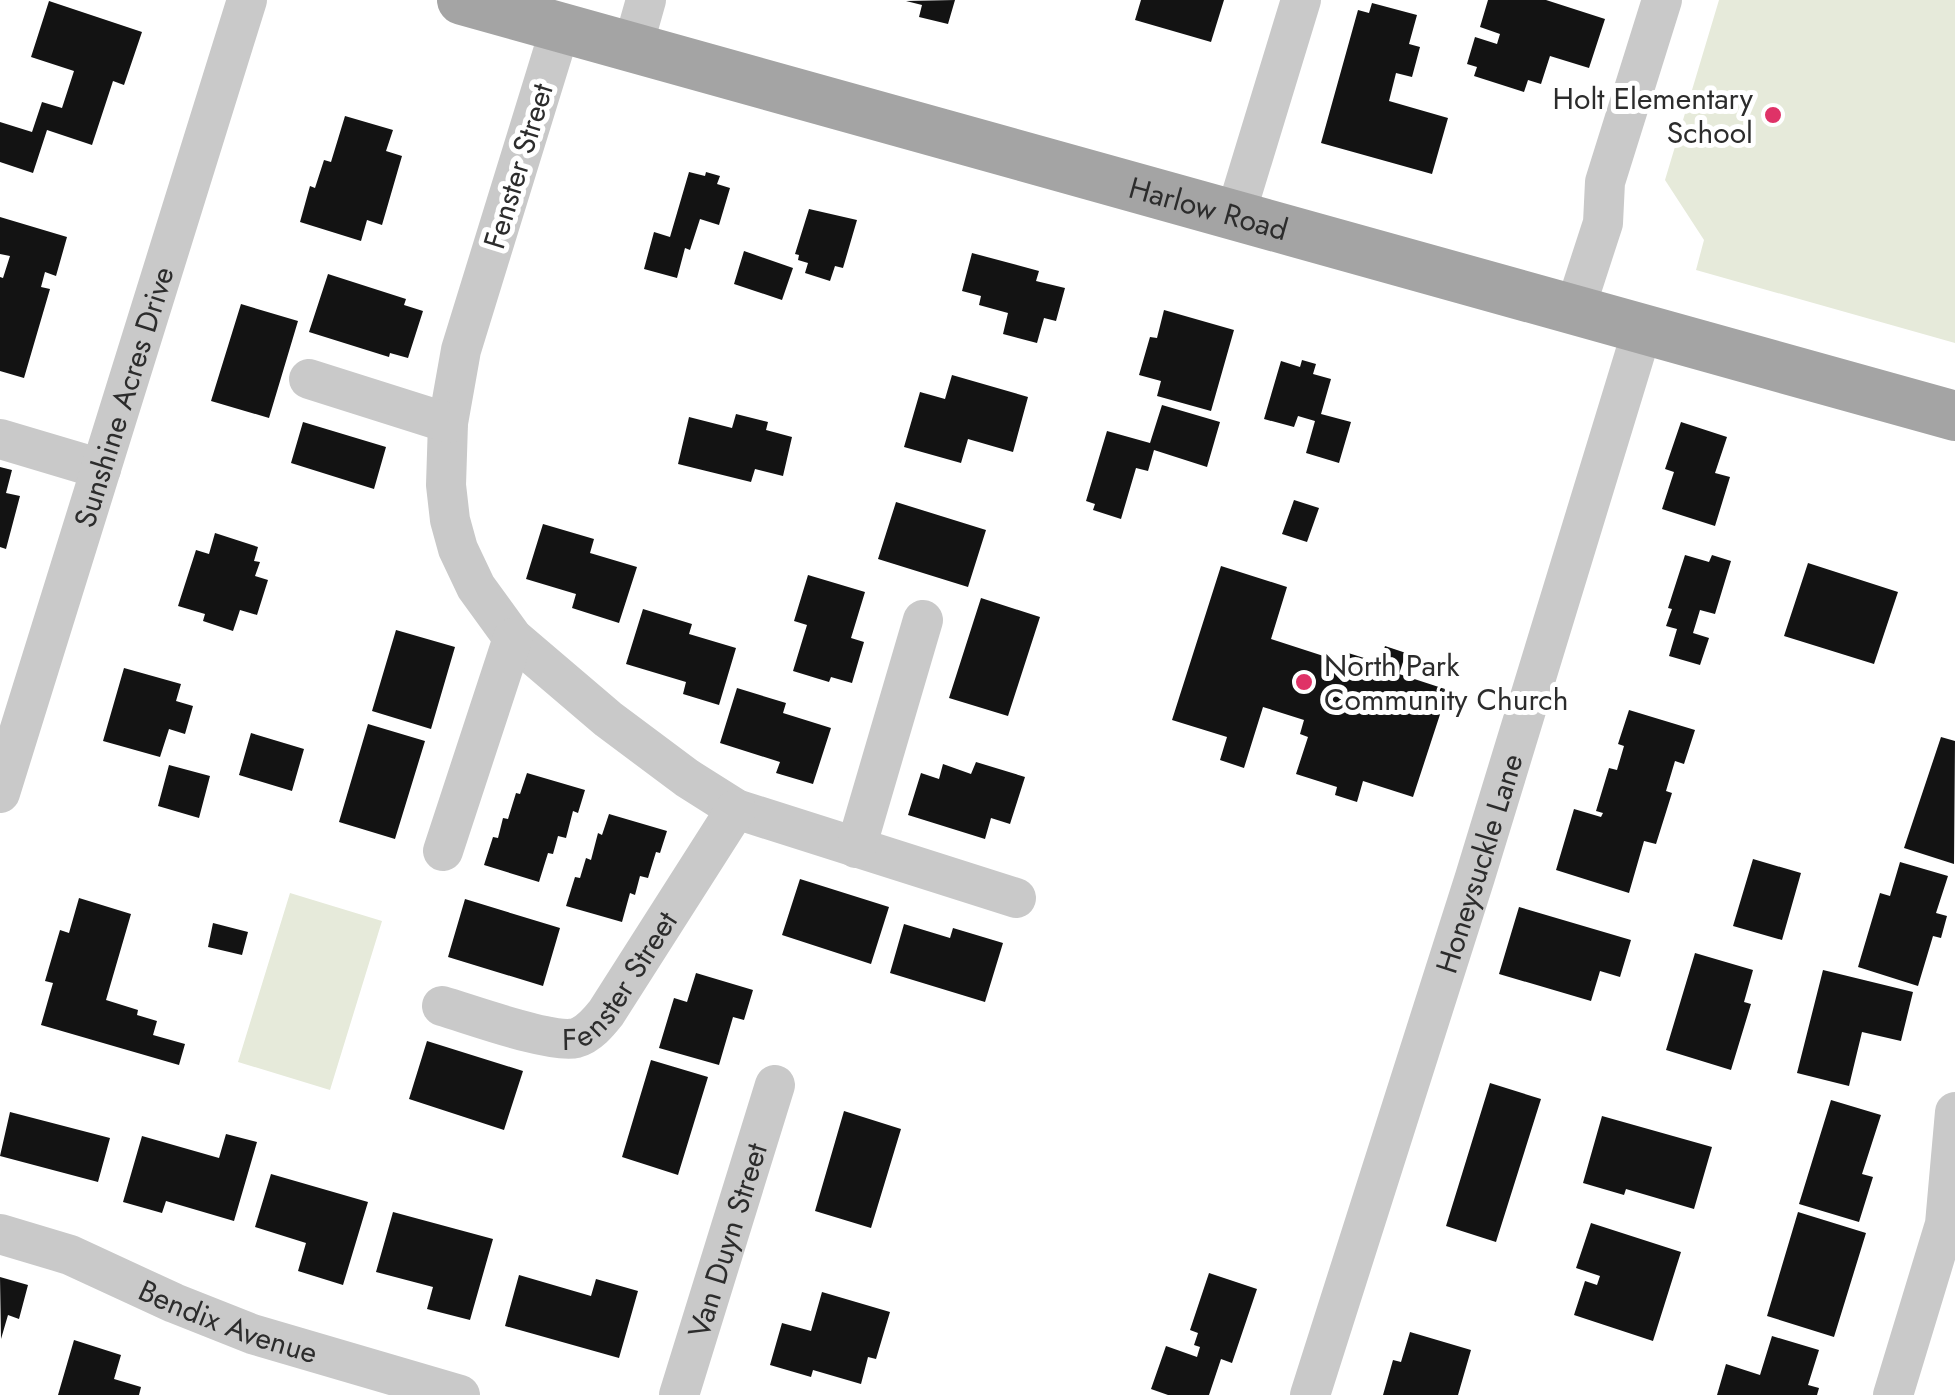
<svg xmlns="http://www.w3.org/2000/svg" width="1955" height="1395" font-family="Jost,sans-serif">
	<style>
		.green { fill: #e6eada }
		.building { fill: #131313 }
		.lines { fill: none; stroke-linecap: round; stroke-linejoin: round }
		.minor { stroke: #c9c9c9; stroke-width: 40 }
		.major { stroke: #a4a4a4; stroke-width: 50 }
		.poi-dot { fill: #df3267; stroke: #fff; stroke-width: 4 }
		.labels { text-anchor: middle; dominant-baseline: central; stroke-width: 10; stroke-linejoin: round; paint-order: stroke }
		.poi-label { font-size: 30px; fill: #2c2c2c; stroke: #fff; text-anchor: end }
		.street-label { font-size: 30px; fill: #2c2c2c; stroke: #fff }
	</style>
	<rect width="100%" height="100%" fill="#fff"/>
	<!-- green -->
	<path class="green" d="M1719,0H1955V343L1696,270L1704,240L1665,180Z
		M290,893L382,921L330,1090L238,1062Z"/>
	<!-- building -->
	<path class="building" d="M955,0L948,24L919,17L922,5L906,1Z
		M1141,0H1224L1211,42L1135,20Z
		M1488,0H1546L1605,19L1589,68L1550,56L1541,84L1528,80L1524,92L1474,76L1477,67L1467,64L1475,37L1497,44L1500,34L1480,27Z
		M49,1L142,32L124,85L113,81L92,145L47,130L33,173L0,162V122L32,132L42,102L62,108L74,71L31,57Z
		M1372,3L1417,15L1409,44L1420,47L1412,77L1396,73L1389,101L1448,118L1432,174L1321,143L1358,10L1369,13Z
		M345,116L393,130L386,151L402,156L382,225L367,220L361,241L300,222L310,186L315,188L324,160L331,162Z
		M689,172L705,176L706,172L720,176L717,184L730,188L719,225L700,219L690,250L685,248L677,278L644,269L654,232L670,237Z
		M809,209L857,220L843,268L835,266L830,281L805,273L808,263L798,260L799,255L795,254Z
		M0,217L67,237L56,276L45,272L41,287L50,289L24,378L0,371V277L3,278L10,256L0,254Z
		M744,251L793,268L782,300L734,284Z
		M972,253L1039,271L1036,281L1065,288L1056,321L1044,318L1037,343L1003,334L1008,313L979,305L981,296L962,291Z
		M328,274L406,299L404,305L423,311L408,358L390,353L389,357L309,332Z
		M241,304L298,321L269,418L211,401Z
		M1164,310L1234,330L1211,411L1157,396L1161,381L1139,375L1150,337L1157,338Z
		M1302,360L1316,364L1313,374L1331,379L1321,414L1351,422L1339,463L1306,453L1315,421L1298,416L1294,427L1264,419L1281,361L1300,367Z
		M952,375L1028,397L1013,452L968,439L961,463L904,447L920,392L945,399Z
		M1162,405L1220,422L1207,467L1154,450L1148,471L1136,468L1121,519L1093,510L1095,504L1086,501L1107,431L1150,443Z
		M736,414L768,422L766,430L792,437L783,476L755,469L751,482L678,464L689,417L732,428Z
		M303,422L386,447L374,489L291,463Z
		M1681,422L1727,437L1715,473L1730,477L1715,526L1662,509L1674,472L1665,469Z
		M0,467L12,470L6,493L20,496L6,549L0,547Z
		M1294,500L1319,508L1307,542L1282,534Z
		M896,502L986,530L968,587L878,559Z
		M543,524L594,539L590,553L637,567L619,623L572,608L576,594L526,579Z
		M215,533L258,547L254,561L260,562L255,576L268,580L257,615L240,610L233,631L203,621L205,614L178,606L196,550L209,554Z
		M1685,555L1709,562L1712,555L1731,561L1715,614L1700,610L1693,633L1709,638L1700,665L1669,656L1677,629L1666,626L1672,609L1668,608Z
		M1808,563L1898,592L1874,664L1784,636Z
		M1221,566L1287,587L1271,639L1342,662L1345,652L1380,663L1385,646L1406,653L1399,674L1448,690L1413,797L1363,781L1357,802L1335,795L1337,787L1296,774L1308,737L1300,734L1304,720L1263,707L1244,768L1220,760L1227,737L1172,720Z
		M808,575L865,592L851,638L864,642L852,683L831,677L829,682L793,671L807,625L794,621Z
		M981,598L1040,617L1008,716L949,698Z
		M643,609L692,624L689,634L736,648L719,705L683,694L686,682L626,664Z
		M396,630L455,647L431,729L372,711Z
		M124,668L181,684L176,701L193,706L185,734L169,729L160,757L103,741Z
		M737,688L786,703L783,713L831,728L813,784L776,773L780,762L720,743Z
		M1629,710L1695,730L1684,764L1675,761L1666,791L1672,793L1656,844L1644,841L1629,893L1556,870L1574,809L1601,817L1603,813L1596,811L1609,768L1617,770L1624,746L1618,744Z
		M368,724L425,741L395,839L339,822Z
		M251,733L304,749L292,791L239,775Z
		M1941,737L1955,741L1954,864L1904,848Z
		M976,762L1025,777L1010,824L991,818L985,839L908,815L921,773L939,779L943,764L971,774Z
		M169,765L210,776L199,818L158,806Z
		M527,773L585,790L578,813L573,811L566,838L558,836L553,854L548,853L539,882L484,865L493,837L498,838L503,818L508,819L516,793L520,794Z
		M609,814L667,831L660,853L656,852L648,878L640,876L635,895L630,893L622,922L566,906L575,877L580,878L586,858L591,860L598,833L602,835Z
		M1753,859L1801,873L1782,940L1733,926Z
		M1900,862L1948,876L1936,913L1947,916L1941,938L1933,936L1918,986L1858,967L1880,893L1890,896Z
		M800,879L889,907L871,964L782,935Z
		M79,898L131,914L106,1000L138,1010L137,1015L157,1021L153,1035L185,1044L179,1065L41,1025L53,983L45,981L60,930L69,933Z
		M465,899L560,928L543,986L448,957Z
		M1519,907L1631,940L1620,977L1600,971L1591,1001L1499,974Z
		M213,923L248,932L242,955L208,947Z
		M904,924L950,938L953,928L1003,943L985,1002L890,973Z
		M1695,953L1753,970L1744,1002L1751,1004L1731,1070L1666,1050Z
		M1823,970L1913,992L1901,1041L1862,1032L1849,1086L1797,1073Z
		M696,973L753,990L744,1020L733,1017L719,1065L659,1048L674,998L687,1002Z
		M427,1041L523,1071L504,1130L409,1099Z
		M651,1060L708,1077L678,1175L622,1157Z
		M1490,1083L1541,1099L1496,1242L1446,1226Z
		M1831,1100L1881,1115L1862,1174L1873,1177L1859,1222L1799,1204Z
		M844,1111L901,1129L871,1228L815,1211Z
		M10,1112L110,1138L98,1182L0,1156Z
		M1602,1116L1712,1147L1694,1209L1626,1189L1624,1195L1583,1183Z
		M226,1134L257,1142L234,1221L166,1201L162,1213L123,1202L142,1136L219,1158Z
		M271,1174L368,1202L343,1285L298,1271L306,1243L255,1227Z
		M393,1212L493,1239L470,1320L427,1309L433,1287L376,1272Z
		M1798,1212L1866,1233L1834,1337L1767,1316Z
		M1591,1223L1681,1252L1653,1341L1574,1315L1585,1281L1597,1285L1600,1276L1576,1268Z
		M1209,1273L1257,1289L1232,1363L1221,1359L1209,1395H1168L1151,1389L1166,1346L1197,1357L1200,1347L1194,1345L1198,1333L1190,1330Z
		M519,1275L591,1296L596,1279L638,1291L619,1358L505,1326Z
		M0,1277L28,1285L19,1319L8,1315L1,1339Z
		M822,1292L890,1312L876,1359L868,1357L861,1384L813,1370L811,1377L770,1365L782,1323L811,1331Z
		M1410,1332L1471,1350L1458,1395H1383L1393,1360L1401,1362Z
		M1772,1336L1819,1350L1808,1385L1819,1388L1817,1395H1717L1726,1364L1760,1375Z
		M74,1340L121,1355L114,1379L141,1387L139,1395H58Z"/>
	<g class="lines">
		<!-- minor -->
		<g class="minor">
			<path d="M561,26L461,350L448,423L446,485L450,520L458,549L476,587L513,638L608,719L687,778L736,809L1016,898"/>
			<path d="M633,46L646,0"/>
			<path d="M1235,216L1301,0"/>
			<path d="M1574,312L1603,223L1605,182L1662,0"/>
			<path d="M309,379L448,423"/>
			<path d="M0,439L101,469"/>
			<path id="s1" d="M0,793L247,0"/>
			<path d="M856,848L923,620"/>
			<path d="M443,851L513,638"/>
			<path id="s2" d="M442,1006C470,1014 551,1044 576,1038C589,1034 598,1023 606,1013L736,809"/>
			<path id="s3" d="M0,1234L70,1255L174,1303L252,1334L460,1395"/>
			<path id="s4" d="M679,1395L775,1085"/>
			<path id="s5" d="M1310,1395L1475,877L1642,331"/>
			<path d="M1893,1395L1945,1224L1955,1112"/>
		</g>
		<!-- major -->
		<path class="major" id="s6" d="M462,0L1955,416"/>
	</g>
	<!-- markers -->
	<g class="poi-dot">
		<circle cx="1773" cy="115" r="10"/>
		<circle cx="1304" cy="682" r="10"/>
	</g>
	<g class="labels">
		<!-- poi labels -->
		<g class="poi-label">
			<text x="1753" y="98">Holt Elementary<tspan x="1753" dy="34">School</tspan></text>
			<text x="1324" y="665" text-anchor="start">North Park<tspan x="1324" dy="34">Community Church</tspan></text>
		</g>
		<!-- street labels -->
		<g class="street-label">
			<text transform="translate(518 166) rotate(-73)">Fenster Street</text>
			<text stroke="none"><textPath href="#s6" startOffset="775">Harlow Road</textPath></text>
			<text stroke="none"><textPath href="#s1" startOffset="415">Sunshine Acres Drive</textPath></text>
			<text stroke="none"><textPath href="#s5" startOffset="558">Honeysuckle Lane</textPath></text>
			<text stroke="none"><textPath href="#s2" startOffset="210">Fenster Street</textPath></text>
			<text stroke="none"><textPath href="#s4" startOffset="162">Van Duyn Street</textPath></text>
			<text stroke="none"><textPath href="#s3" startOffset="245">Bendix Avenue</textPath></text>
		</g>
	</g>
</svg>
